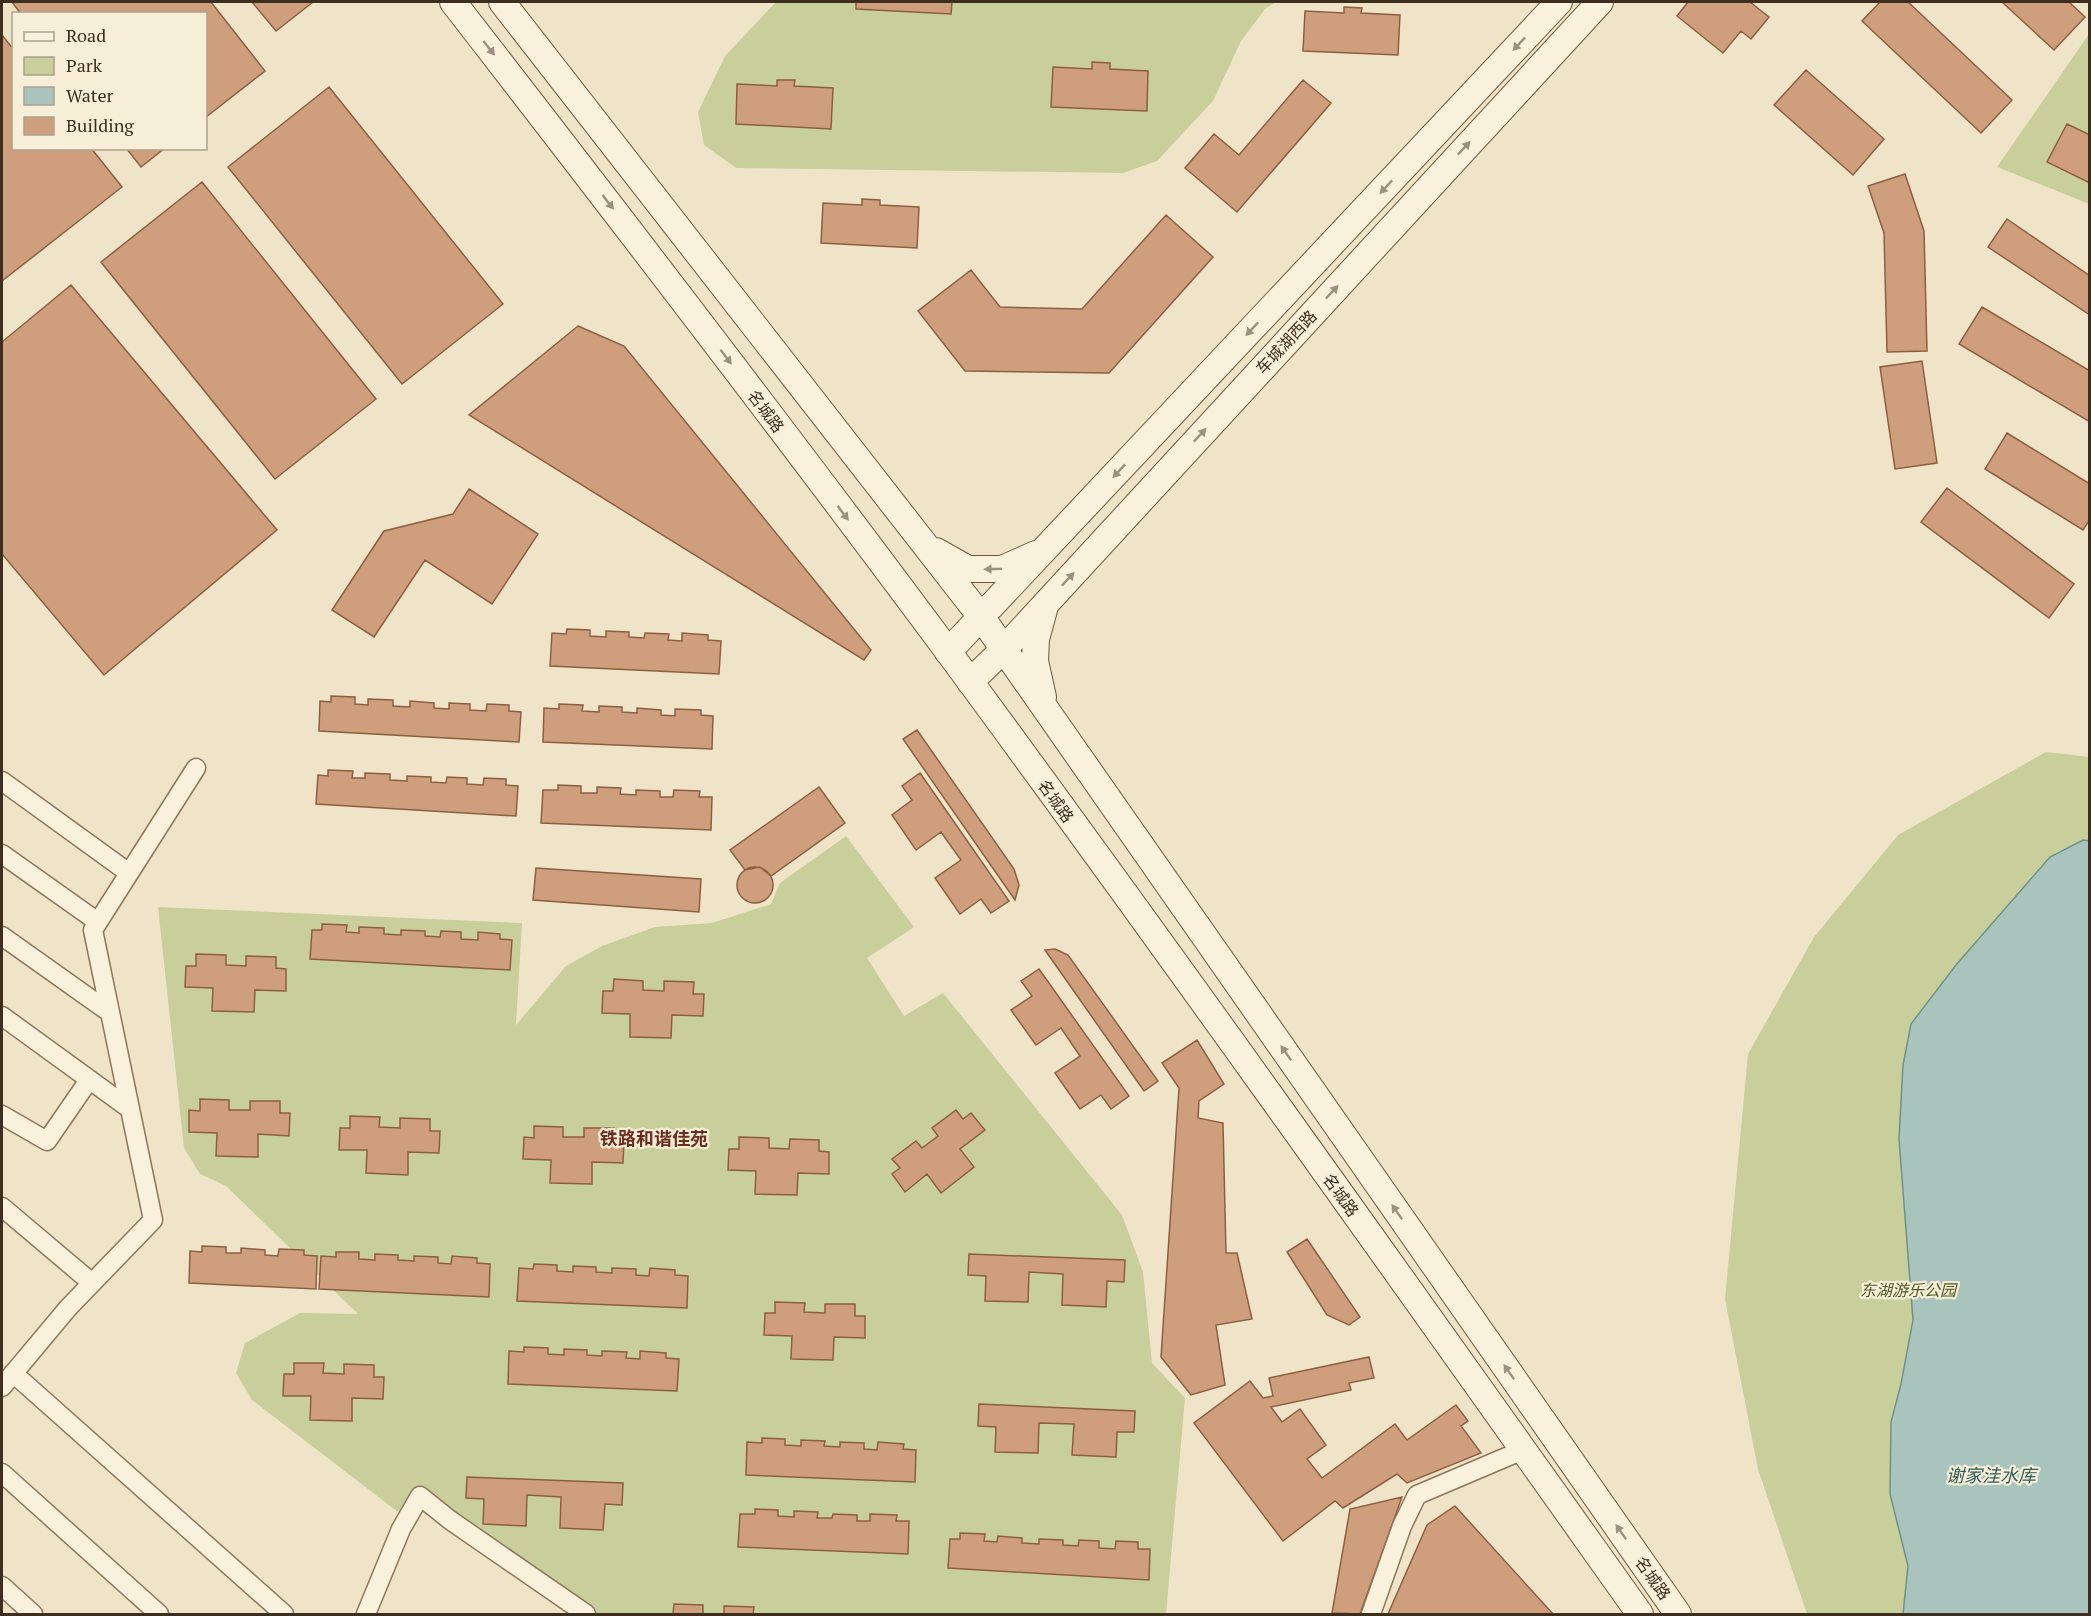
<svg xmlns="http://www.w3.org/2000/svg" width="2091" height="1616" font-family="'PT Serif','Noto Sans SC',serif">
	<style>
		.green { fill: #c9cf9b }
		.water { fill: #a9c4bc; stroke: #6f938a; stroke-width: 1.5 }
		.building { fill: #cf9f7d; stroke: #8d5f41; stroke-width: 1.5 }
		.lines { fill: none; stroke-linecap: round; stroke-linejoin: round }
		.street-casing { stroke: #8d765c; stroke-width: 21 }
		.secondary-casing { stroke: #6f573f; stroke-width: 28 }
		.street { stroke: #faf1dc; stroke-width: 18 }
		.secondary { stroke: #faf1dc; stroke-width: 26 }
		.oneway { fill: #9c907e }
		.labels { text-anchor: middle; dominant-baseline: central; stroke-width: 4.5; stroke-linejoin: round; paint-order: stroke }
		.street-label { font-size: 16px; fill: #3d2e20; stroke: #f7eed8 }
		.park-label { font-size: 16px; font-style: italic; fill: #4d5a26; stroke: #f7eed8 }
		.neighbourhood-label { font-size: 18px; font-weight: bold; fill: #6b2e1e; stroke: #f7eed8 }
		.water-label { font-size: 18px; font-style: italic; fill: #2f5d5a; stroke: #f7eed8 }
	</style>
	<rect width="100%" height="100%" fill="#f0e4c8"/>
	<!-- green -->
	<path class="green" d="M776,2H1276L1265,9L1241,41L1213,101L1157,161L1123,173L736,168L704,145L698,112L725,56Z
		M2089,34V204L1997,167Z
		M2046,752L2089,757V1614H1807L1758,1469L1725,1299L1748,1054L1814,937L1898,835Z
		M846,836L914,927L867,958L904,1016L943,993L1122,1215L1143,1272L1152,1363L1185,1398L1166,1614H599L420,1486L398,1512L252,1400L236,1373L245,1343L300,1313L358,1314L226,1186L200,1174L184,1148L158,907L522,923L516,1025L566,966L602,946L655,927L712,923L771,904L780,883Z"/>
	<!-- water -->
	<path class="water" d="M2083,840L2090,841L2089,1614H1903L1908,1566L1890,1494L1891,1422L1901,1384L1913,1320L1899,1139L1903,1065L1911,1024L1956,965L2050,857Z"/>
	<!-- building -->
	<path class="building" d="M12,2H211L265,71L206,117V14H21Z
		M252,2H313L276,31Z
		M856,2H952L951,14L856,9Z
		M1688,2H1750L1769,17L1751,39L1741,31L1723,53L1677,16Z
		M1880,2H1908L2012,100L1981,133L1862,21Z
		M2002,2H2069L2085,17L2054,50Z
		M1344,7L1362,8L1361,13L1400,15L1398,55L1303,51L1305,11L1344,13Z
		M2,35L14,50V148H91L122,187L2,281Z
		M1092,62L1110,63V69L1148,71L1147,111L1051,107L1053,67L1092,69Z
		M1806,70L1884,139L1853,175L1774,105Z
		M777,80H795L794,86L833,88L831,129L736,124L737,84L777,86Z
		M1303,80L1331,103L1237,212L1185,168L1214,134L1239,155Z
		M329,87L503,304L402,384L228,167Z
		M2067,124L2090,135V183L2047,162Z
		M126,148H165L141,167Z
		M1905,174L1924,231L1927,351L1887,352L1884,233L1868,186Z
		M202,182L376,399L275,479L101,262Z
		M862,199L880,200V205L919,207L917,248L821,243L823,203L862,205Z
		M1166,215L1213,257L1109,373L965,371L918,311L971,270L1000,307L1082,309Z
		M2007,219L2090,276V315L1988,247Z
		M71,285L277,530L104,675L2,554V342Z
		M1982,307L2090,371V422L1959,344Z
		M578,326L624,346L871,650L864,660L469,415Z
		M1922,361L1937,463L1895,469L1880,367Z
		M2007,433L2090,484V519L2083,530L1985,469Z
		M1947,488L2074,584L2049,618L1921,522Z
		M469,489L538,534L492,604L425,560L374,637L332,610L384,531L453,514Z
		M567,629L590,630V636L606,637V631L629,632V637L644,638L645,633L669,634L668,640L682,641V633L708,635V640L721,641L719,674L550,666L552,633L566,634Z
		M331,696L355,697V704L368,705V699L393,700V706L410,707V701L434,703V708L449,709V703L470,704V710L486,711L487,704L509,705V711L521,712L519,742L319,731L320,701L331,702Z
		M559,704L583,705L582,711L599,712V706L622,707V712L637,713V708L661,710V715L675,716V709L701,710V715L713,716L712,749L543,742L544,708L559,709Z
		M917,730L1014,869L1019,885L1015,900L903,739Z
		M328,770L353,771L352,778H365V773L390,774V780L407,781V776L431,777V782L446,783L447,777L467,778V784L483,785L484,778L506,779V785L518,786L516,816L316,804L318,775L328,776Z
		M920,773L1009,901L991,913L981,899L960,914L935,878L961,860L941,832L916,850L892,815L912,800L902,786Z
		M558,785L581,786V793H597V787L621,788L620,794L636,795V790L660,791V797H673L674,790L700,791L699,797H712L711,830L541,823L543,790H558Z
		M819,787L845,823L771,876L760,867L745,870L730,850Z
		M737 885a18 18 0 1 1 36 0a18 18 0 1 1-36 0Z
		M536,868L701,879L699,912L533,900Z
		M322,924L347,925L346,932L359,933V927L384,928V934L401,935V930L425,931V936L440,937L441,931L461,932V939L478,940V932L500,934V939L512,940L510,970L310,959L312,930H322Z
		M1055,949L1068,955L1158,1081L1144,1091L1045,950Z
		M196,954L226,955V965L246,966V956L276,957V968L286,969V991L255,990L254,1012L212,1011L213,988L185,987L186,966H196Z
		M1039,969L1129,1096L1111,1109L1101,1095L1080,1109L1055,1073L1080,1056L1061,1028L1036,1045L1011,1010L1032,996L1021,981Z
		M614,979L643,981V990L664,991V981L694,982L693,994H704L703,1016L672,1015L671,1038L630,1037V1014L602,1013L603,991H613Z
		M1197,1040L1224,1084L1199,1101L1198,1118L1223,1123L1226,1253H1237L1252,1319L1216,1325L1225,1385L1191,1395L1161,1357L1179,1088L1162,1063Z
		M200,1099L229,1100V1110H250V1101H280V1113H290L289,1136L258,1134V1157L216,1156L217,1133L189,1132V1110L200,1111Z
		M956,1110L963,1119L971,1113L985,1130L960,1149L974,1167L941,1193L927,1174L905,1192L892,1174L900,1168L892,1159L916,1141L922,1148L938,1136L932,1128Z
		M350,1116L380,1117L379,1127L400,1128V1118L430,1119V1131H440L439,1153L408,1152V1175L366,1173L367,1150H339L340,1128H350Z
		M534,1126L563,1127V1137H584V1128H614V1140L624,1141L623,1163L592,1162V1184L550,1183L551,1160L523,1159L524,1137L534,1138Z
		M739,1137L769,1138V1148L789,1149L790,1139L819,1140V1151L829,1152V1174L798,1173L797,1195L755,1194L756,1171L728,1170L729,1149H739Z
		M1307,1239L1360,1317L1349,1325L1327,1315L1287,1252Z
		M202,1246L226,1247V1253H241V1248L265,1250V1255L278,1256L279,1249L304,1250V1255L317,1256L316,1289L189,1283L190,1251L202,1252Z
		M336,1252H359V1259L375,1260V1254L398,1255V1260L414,1261V1256L438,1257V1263L451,1264L452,1256L477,1258V1263L490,1264L489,1297L319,1289L321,1256L336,1257Z
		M969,1254L1125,1260L1124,1282L1107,1281L1106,1307L1062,1305L1063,1274L1029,1272L1028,1302L985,1301L986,1276L968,1275Z
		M534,1264L557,1265V1271L573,1272V1266L596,1267V1272L612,1273V1268L636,1269V1275L649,1276L650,1268L675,1270V1275L688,1276L687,1308L517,1301L519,1268L533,1269Z
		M775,1302L805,1303L804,1312L825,1313V1304H855V1316H865V1338L834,1337L833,1360L791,1359L792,1336L764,1335L765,1313H775Z
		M524,1347L548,1348V1354L564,1355V1349L587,1350V1355L602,1356V1351L627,1352L626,1358L640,1359V1351L666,1353V1358L679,1359L677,1391L508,1384L509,1351L524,1352Z
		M1369,1357L1374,1378L1349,1383L1351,1390L1271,1407L1282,1422L1300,1409L1326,1445L1307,1459L1322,1478L1395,1424L1407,1440L1456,1405L1468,1421L1461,1426L1481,1453L1407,1483L1397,1474L1343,1508L1335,1501L1283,1541L1194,1423L1250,1381L1263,1398L1273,1396L1269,1378Z
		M294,1363H324L323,1373L344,1374V1364L374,1365V1377H384L383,1399L352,1398V1421L310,1420L311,1396H283L284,1374H294Z
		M979,1404L1135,1411L1134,1432H1117L1116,1457L1072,1455L1074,1424L1039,1423L1038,1453L995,1452L996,1427L978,1426Z
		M762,1438L785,1439V1445L801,1446V1440L825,1441L824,1446L840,1447V1442L864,1443V1449L877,1450L878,1442L904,1444L903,1449L916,1450L915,1482L746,1475L747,1442L762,1443Z
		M467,1477L623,1483L622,1505L605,1504L603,1530L560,1528L561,1497L527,1495L526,1526L483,1524L484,1499L466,1498Z
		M1402,1497L1360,1614L1332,1613L1350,1509Z
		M1455,1506L1553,1614H1388L1427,1525Z
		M755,1509L778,1510V1516L794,1517V1511L818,1512L817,1518H832L833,1514L857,1515V1521H870V1514L897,1515L896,1521H909L908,1554L738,1547L740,1514H755Z
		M960,1533L985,1534L984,1541L997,1542L998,1536L1022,1538V1543L1039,1544V1539L1063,1540V1545L1078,1546L1079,1540L1099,1541V1548L1115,1549L1116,1541L1138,1542V1549H1150L1149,1580L948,1568L950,1539H960Z
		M674,1604L703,1605V1614H673Z
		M724,1606L754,1607L753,1614H724Z"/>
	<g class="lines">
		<defs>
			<path id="street" d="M2,781L129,873
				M2,854L98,922
				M2,936L109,1012
				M2,1016L130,1109
				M2,1115L47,1141L89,1080
				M2,1207L92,1283
				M13,1373L284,1614
				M2,1387L68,1308L153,1220L93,930L196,768
				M2,1473L159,1614
				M2,1586L33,1614
				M366,1614L401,1529L420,1496L450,1520L586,1614
				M1371,1614L1402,1526L1417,1495L1523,1450"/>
			<path id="secondary" d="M453,2C619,216 785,432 947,650C1182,969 1411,1292 1640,1614
				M502,2L982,618L1678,1614
				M936,551L968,569H1002L1036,554
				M948,652L1559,2
				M970,682L1004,649L1600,2
				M1043,697L1035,661L1036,639L1045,606"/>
		</defs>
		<!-- street casing -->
		<use href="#street" class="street-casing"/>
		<!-- secondary casing -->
		<use href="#secondary" class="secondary-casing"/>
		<!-- street -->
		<use href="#street" class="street"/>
		<!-- secondary -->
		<use href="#secondary" class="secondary"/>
	</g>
	<!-- one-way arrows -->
	<defs><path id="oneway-solid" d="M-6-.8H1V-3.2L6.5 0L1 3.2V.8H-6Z" transform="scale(1.5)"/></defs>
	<g class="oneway">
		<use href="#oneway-solid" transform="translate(1519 44) rotate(133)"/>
		<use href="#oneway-solid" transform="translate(489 48) rotate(52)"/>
		<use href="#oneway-solid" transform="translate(1464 148) rotate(-47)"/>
		<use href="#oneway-solid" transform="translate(1386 187) rotate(133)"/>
		<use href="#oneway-solid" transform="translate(608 202) rotate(52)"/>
		<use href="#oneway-solid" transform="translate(1332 292) rotate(-47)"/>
		<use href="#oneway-solid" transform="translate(1252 329) rotate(133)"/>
		<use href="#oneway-solid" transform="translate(726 357) rotate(53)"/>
		<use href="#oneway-solid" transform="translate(1200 435) rotate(-47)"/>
		<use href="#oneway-solid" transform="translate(1119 471) rotate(133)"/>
		<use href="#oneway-solid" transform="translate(843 513) rotate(53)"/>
		<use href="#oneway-solid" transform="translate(993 569) rotate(179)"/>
		<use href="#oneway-solid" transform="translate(1068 579) rotate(-47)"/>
		<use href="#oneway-solid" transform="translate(1286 1053) rotate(-125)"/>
		<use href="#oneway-solid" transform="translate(1397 1212) rotate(-125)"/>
		<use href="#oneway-solid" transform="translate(1509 1372) rotate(-125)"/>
		<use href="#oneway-solid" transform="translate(1621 1532) rotate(-125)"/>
	</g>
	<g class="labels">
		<!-- street labels -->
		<g class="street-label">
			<text transform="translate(1286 342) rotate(-47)">车城湖西路</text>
			<text transform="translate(766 411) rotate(53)">名城路</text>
			<text transform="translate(1056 801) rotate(54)">名城路</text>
			<text transform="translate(1341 1195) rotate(54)">名城路</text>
			<text transform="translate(1653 1578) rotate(55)">名城路</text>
		</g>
		<!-- park labels -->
		<g class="park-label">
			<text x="1908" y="1290">东湖游乐公园</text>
		</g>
		<!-- neighbourhood labels -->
		<g class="neighbourhood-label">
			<text x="654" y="1138">铁路和谐佳苑</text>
		</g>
		<!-- water labels -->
		<g class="water-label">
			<text x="1991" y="1475">谢家洼水库</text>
		</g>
	</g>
	<!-- border -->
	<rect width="2091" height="1616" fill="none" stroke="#3d2e20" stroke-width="6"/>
	<!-- legend -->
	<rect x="12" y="12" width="195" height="138" fill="#f7eed8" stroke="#ada18e" stroke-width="1.5"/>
	<rect x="24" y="32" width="30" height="9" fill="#faf1dc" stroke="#ada18e" stroke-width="1.5"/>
	<text x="66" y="42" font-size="18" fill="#3d2e20">Road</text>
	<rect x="24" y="57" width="30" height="18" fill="#c9cf9b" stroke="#ada18e" stroke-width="1.5"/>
	<text x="66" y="72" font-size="18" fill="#3d2e20">Park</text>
	<rect x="24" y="87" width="30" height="18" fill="#a9c4bc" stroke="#ada18e" stroke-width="1.5"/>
	<text x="66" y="102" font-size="18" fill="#3d2e20">Water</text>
	<rect x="24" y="117" width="30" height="18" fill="#cf9f7d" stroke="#ada18e" stroke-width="1.5"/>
	<text x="66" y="132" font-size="18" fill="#3d2e20">Building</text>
</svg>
